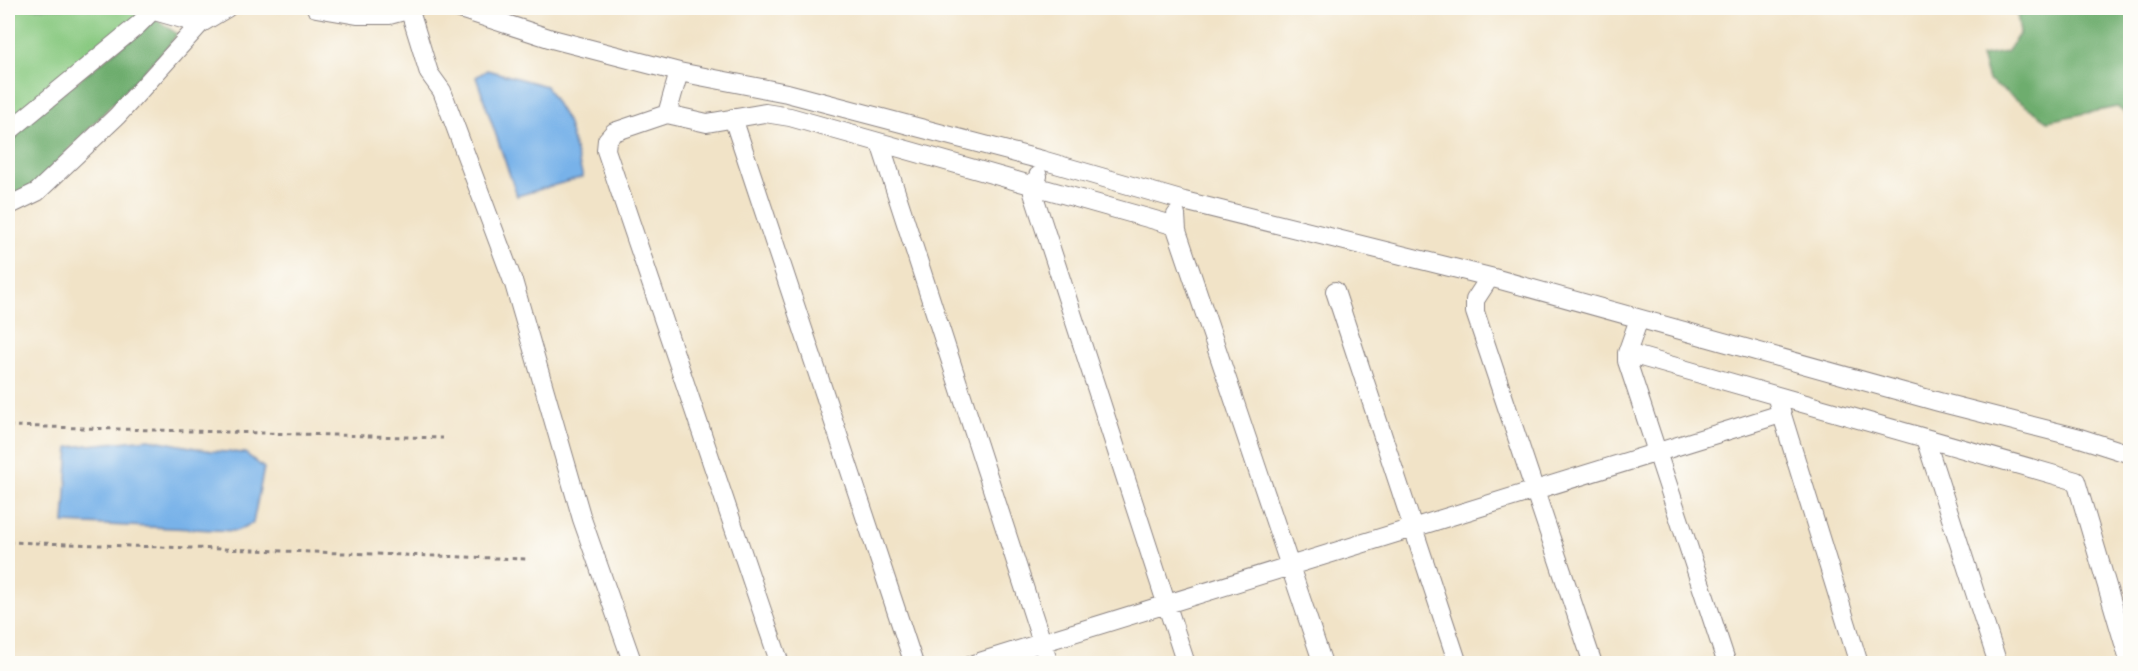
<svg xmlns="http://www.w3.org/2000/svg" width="2138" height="671" font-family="'Balsamiq Sans',sans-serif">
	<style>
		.green { fill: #88c980; stroke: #55765e; stroke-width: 1.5 }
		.forest { fill: #6ead6e; stroke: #486854; stroke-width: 1.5 }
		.water { fill: #78b2e9; stroke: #4d6a92; stroke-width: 1.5 }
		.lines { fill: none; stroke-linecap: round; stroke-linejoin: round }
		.minor-casing { stroke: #8a8281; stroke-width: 20 }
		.path { stroke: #8a8281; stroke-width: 3; stroke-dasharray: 4.5 4.5; stroke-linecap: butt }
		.minor { stroke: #fff; stroke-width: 18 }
	</style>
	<rect width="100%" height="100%" fill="#fdfcf7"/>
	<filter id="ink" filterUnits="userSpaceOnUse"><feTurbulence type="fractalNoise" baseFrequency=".0167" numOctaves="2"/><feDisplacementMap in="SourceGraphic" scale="12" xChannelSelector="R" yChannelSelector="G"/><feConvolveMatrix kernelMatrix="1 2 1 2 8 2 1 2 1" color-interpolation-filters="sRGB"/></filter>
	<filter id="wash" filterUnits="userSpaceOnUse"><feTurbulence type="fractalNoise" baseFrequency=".008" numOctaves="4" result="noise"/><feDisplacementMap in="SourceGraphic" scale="24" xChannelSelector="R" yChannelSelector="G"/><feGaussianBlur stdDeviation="1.35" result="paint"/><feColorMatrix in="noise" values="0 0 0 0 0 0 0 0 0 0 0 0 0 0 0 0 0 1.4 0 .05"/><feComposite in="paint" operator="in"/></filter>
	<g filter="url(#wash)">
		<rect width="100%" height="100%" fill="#f1e3c7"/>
		<!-- green -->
		<path class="green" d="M8,8H126L137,12L136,22L8,125Z"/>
		<!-- forest -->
		<path class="forest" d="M2016,8H2130V117L2117,107L2048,121L1988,80L1981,56L2006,52L2020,33Z
			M156,19L177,34L170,44L33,187L8,199V136Z"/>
		<!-- water -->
		<path class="water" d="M487,70L546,86L567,121L583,177L517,196L476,77Z
			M149,439L211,451L245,453L264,468L253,523L236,531L64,523L69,447Z"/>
	</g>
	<g filter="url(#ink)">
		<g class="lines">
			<defs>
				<path id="minor" d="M144,8L200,24L227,8
					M316,8L357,15H389L415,8
					M409,8L429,73L442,91L514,284L582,519L633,664
					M457,8L552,39L679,72L787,93L1042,160L1184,201L1490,277L1939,402L2080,438L2130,454
					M667,114L679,72
					M733,118L914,664
					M8,132L138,25L152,11
					M880,143L1049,664
					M1038,176L1033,193L1186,664
					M8,206L37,192L117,116L200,24
					M1176,215L1177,231L1323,664
					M1490,277L1475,300V312L1593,664
					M1335,291L1458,664
					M1639,319L1627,353V361L1727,664
					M1627,353L2076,481L2130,664
					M1778,402L1859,664
					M1925,438L1998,664
					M780,664L606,150L607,140L614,132L667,114L707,123L765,113L790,117L1176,226
					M973,664L1781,414"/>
			</defs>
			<!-- minor casing -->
			<use href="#minor" class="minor-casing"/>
			<!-- path -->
			<path class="path" d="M8,426L443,438
				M8,542L526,559"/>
			<!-- minor -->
			<use href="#minor" class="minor"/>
		</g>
	</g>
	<!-- margin -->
	<rect width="2138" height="671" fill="none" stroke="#fdfcf7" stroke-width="30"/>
</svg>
